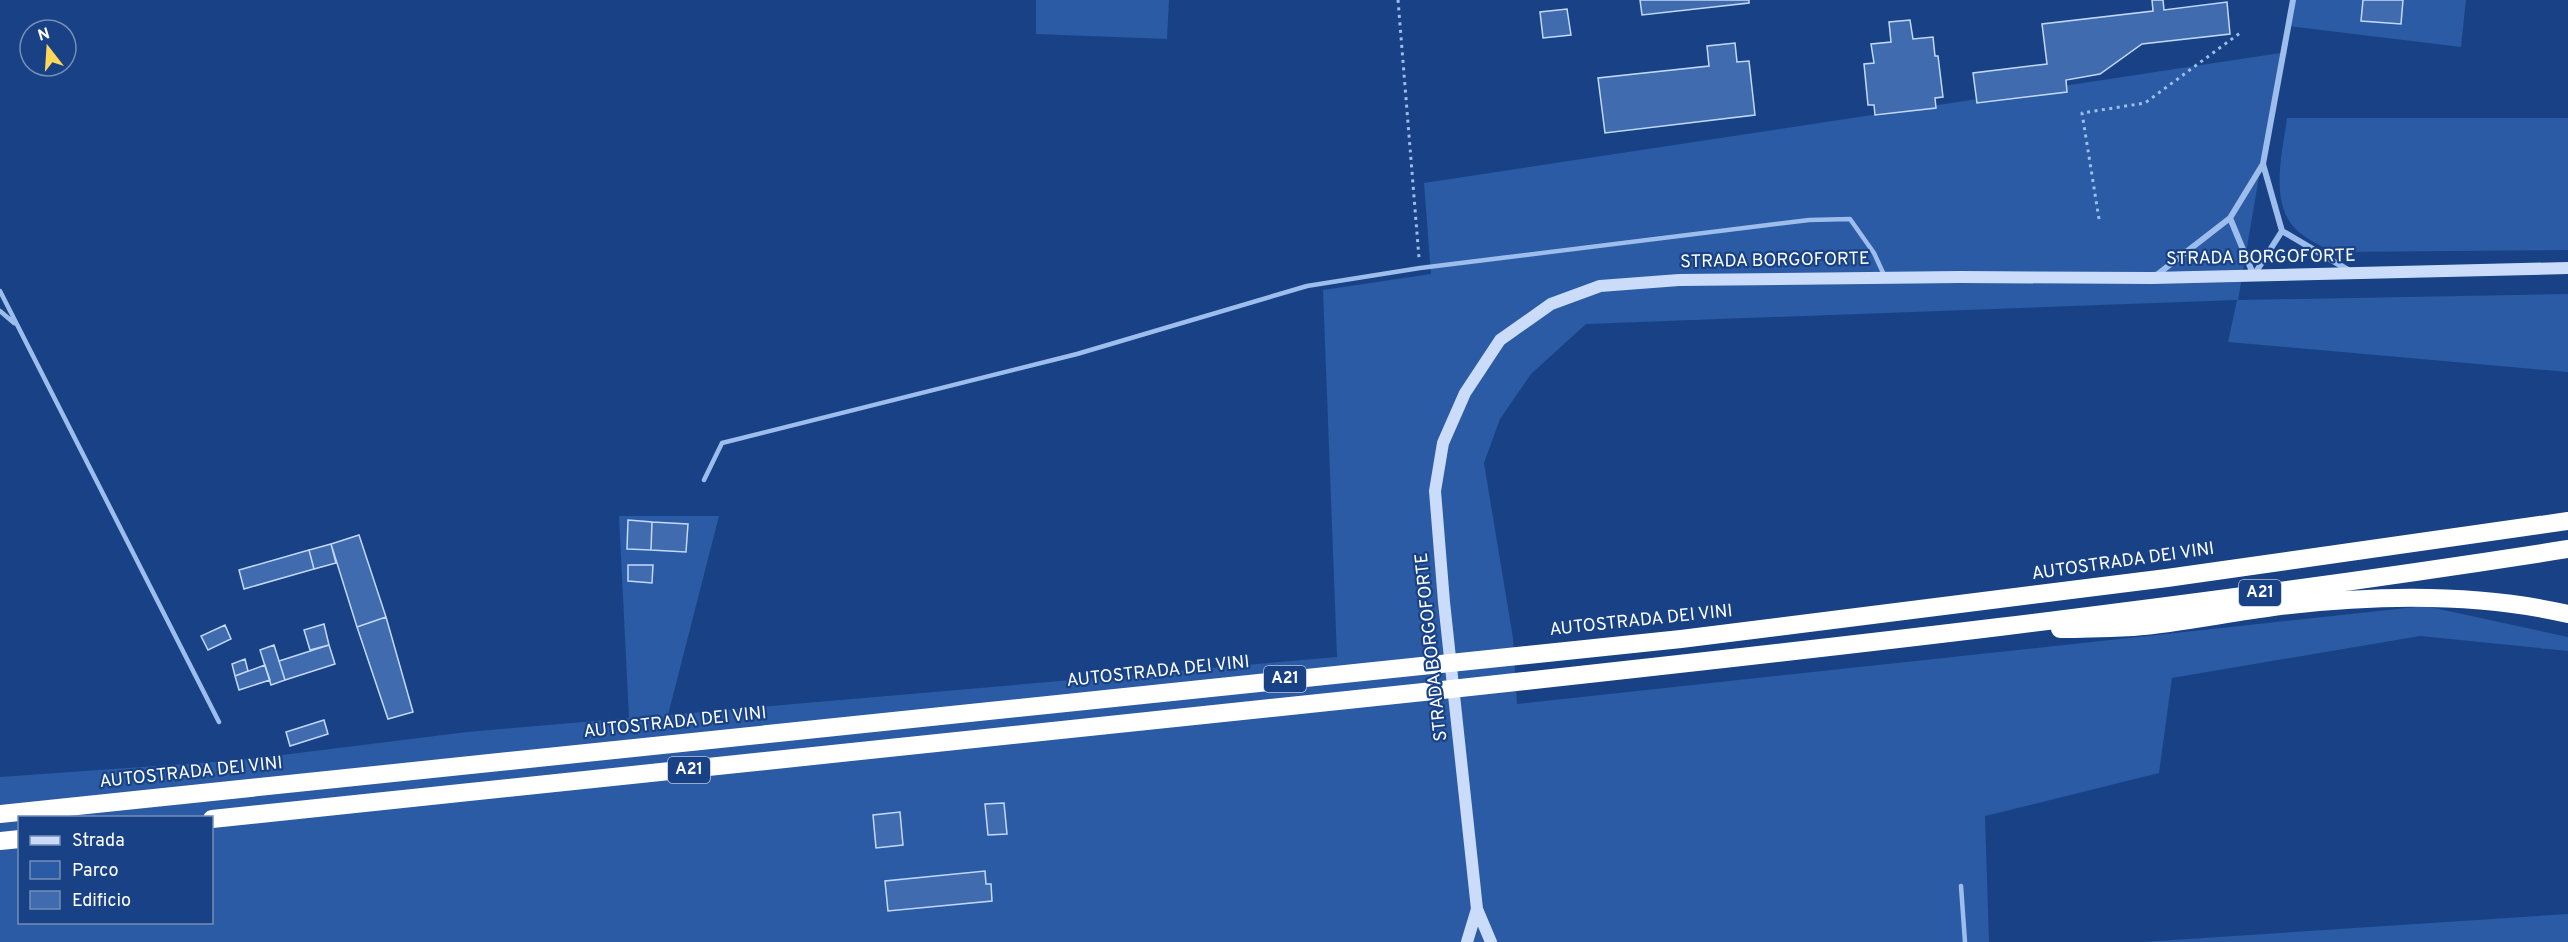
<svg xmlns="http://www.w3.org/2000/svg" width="2568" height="942" font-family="Overpass,sans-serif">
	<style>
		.green { fill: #2a5ba4; fill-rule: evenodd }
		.building { fill: #406caf; stroke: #c3d9f9; stroke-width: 1.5 }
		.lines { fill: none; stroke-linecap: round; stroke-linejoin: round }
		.path { stroke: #9dbded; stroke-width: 3; stroke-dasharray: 3 4.5; stroke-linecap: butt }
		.lane { stroke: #9dbded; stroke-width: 4.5 }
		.street { stroke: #9dbded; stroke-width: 6 }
		.secondary { stroke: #cadcf9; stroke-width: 12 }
		.highway { stroke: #fff; stroke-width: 18 }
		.labels { text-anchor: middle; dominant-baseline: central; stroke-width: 4.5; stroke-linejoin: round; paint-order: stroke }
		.shield { fill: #184285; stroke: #bac6da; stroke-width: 1.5 }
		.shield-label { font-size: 16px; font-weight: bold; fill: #fff }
		.street-label { font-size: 18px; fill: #fff; stroke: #184285 }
	</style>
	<rect width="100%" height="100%" fill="#184285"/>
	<!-- green -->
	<path class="green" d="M1036,0H1169L1167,39L1036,34Z
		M2294,0H2466L2461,47L2288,26Z
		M2287,52L2269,118L2238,300L2568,294V372L2228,342L2237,300L1586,324L1531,374L1500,419L1484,463L1513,638L1517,704L2425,606L2568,637V651L2420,636L2172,678L2159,773L1985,816L1989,942H0V777L241,760L467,732L629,718L619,516H719L668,715L1337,657L1323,290L1431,274L1424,183ZM20,818H212V922H20Z
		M2287,118H2568V250L2333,252C2317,244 2297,235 2288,219C2272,190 2283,149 2287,118Z
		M2568,914V942H2142Z"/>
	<!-- building -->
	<path class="building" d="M1640,0H1749V3L1642,15Z
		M2152,0H2163L2164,10L2227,2L2230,34L2142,44L2100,74L2066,80L2067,92L1977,103L1973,73L2047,64L2042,24L2153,11Z
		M2363,0H2403L2401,24L2361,21Z
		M1567,9L1571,35L1543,38L1540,12Z
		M1910,20L1913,39L1933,37L1935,56H1938L1943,97L1935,98L1936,108L1875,115L1874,105H1868L1864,64L1874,63L1871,44L1891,42L1889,22Z
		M1735,43L1737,62L1749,61L1755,115L1605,133L1598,78L1709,66L1707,46Z
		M628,520L652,522L651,550L627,549Z
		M652,522L688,524L686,552L651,550Z
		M359,535L386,617L357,627L331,544Z
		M331,544L336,563L314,569L309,550Z
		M309,550L314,569L244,589L239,570Z
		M628,565H653L652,583L628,581Z
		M386,617L413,712L388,719L357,627Z
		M324,624L329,645L310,650L304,630Z
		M225,625L231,639L208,650L201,636Z
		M274,645L285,680L271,685L260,650Z
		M329,645L335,664L285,680L279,661Z
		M245,659L248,671L235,676L232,664Z
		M265,665L270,680L239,690L235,676Z
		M324,720L328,734L290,746L286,732Z
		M1004,803L1007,834L988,835L985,804Z
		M900,812L903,845L876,848L873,815Z
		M985,871L986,884H991L992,901L888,911L885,881Z"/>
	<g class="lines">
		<!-- path -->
		<path class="path" d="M1398,0L1419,258
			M2099,219L2082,113L2145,103L2240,33"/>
		<!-- lane -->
		<path class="lane" d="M0,291L219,722
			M0,311L14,323
			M704,480L722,443L1077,354L1307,286L1420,268L1809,220L1850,219L1874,253L1885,277
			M1961,886L1965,942"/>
		<!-- street -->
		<path class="street" d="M2263,164L2282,231L2350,271
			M2230,218L2254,276
			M2254,275L2282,231
			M2154,277L2230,218L2263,164L2293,0"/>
		<!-- secondary -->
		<path class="secondary" d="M1467,942L1477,909
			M1491,942L1477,909L1444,602L1435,491L1443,443L1465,393L1500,340L1551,304L1600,286L1679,280L1960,277L2152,278L2568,268"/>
		<!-- highway -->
		<path class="highway" d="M2060,629C2085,629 2109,628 2133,627C2180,623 2227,613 2273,607C2370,595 2473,592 2568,614
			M0,814L1681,639L2167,578L2568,521
			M212,819C619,777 1026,735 1433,691C1812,650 2191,608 2568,549
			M0,841L20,839"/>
	</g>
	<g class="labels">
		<!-- shield labels -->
		<g class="shield">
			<rect x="2239" y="580" width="42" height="26" rx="4.5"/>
			<rect x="1264" y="666" width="42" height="26" rx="4.5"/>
			<rect x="668" y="757" width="42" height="26" rx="4.5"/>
		</g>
		<g class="shield-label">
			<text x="2260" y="593">A21</text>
			<text x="1285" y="679">A21</text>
			<text x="689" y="770">A21</text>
		</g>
		<!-- street labels -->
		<g class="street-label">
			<text transform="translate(2261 258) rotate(-1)">STRADA BORGOFORTE</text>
			<text transform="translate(1775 261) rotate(-1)">STRADA BORGOFORTE</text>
			<text transform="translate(2123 562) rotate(-8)">AUTOSTRADA DEI VINI</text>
			<text transform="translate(1641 621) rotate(-6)">AUTOSTRADA DEI VINI</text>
			<text transform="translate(1432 647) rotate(-96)">STRADA BORGOFORTE</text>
			<text transform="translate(1158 672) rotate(-6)">AUTOSTRADA DEI VINI</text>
			<text transform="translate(675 723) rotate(-6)">AUTOSTRADA DEI VINI</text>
			<text transform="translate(191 773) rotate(-6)">AUTOSTRADA DEI VINI</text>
		</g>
	</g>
	<!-- legend -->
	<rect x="18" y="816" width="195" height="108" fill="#184285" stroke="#748eb6" stroke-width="1.5"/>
	<rect x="30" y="836" width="30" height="9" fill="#cadcf9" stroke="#748eb6" stroke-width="1.5"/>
	<text x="72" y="846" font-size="18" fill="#ffffff">Strada</text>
	<rect x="30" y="861" width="30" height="18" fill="#2a5ba4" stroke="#748eb6" stroke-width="1.5"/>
	<text x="72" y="876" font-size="18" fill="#ffffff">Parco</text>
	<rect x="30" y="891" width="30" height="18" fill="#406caf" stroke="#748eb6" stroke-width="1.5"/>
	<text x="72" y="906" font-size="18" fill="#ffffff">Edificio</text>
	<!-- north arrow -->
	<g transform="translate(48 48) rotate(343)"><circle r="28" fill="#184285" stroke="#748eb6" stroke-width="1.5"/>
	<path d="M0-4.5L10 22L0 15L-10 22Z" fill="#ffd859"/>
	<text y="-9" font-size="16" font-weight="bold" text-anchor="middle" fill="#ffffff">N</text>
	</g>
</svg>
